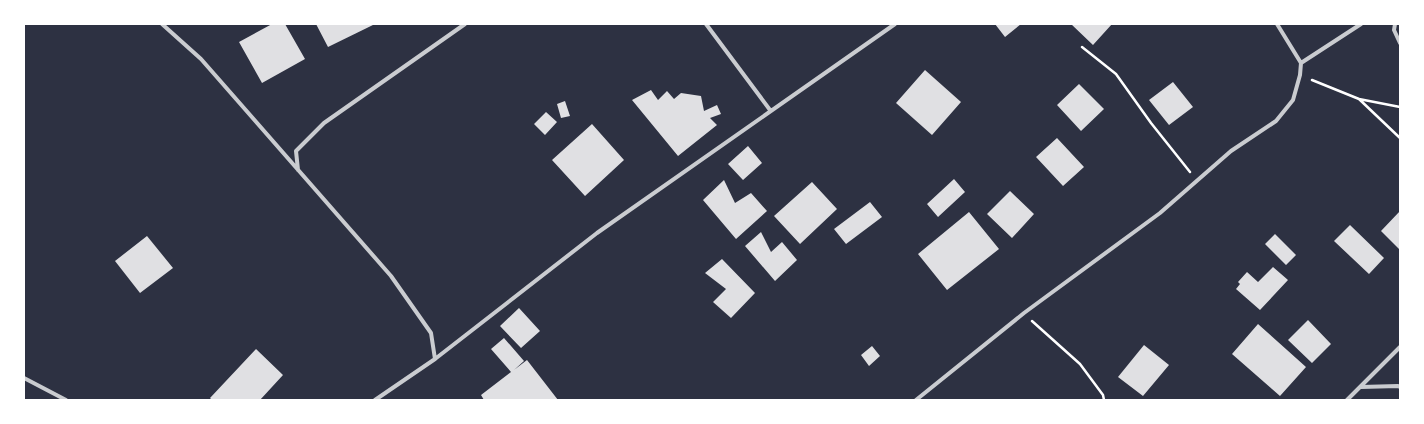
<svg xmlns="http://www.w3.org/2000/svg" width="1424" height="424" font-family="Ubuntu,sans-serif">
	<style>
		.building { fill: #e0e0e3 }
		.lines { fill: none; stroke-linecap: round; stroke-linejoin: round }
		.path { stroke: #fff; stroke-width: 2.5 }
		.minor { stroke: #caccd0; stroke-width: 4 }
	</style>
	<rect width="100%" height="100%" fill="#2d3142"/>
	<!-- building -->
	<path class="building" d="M272,24H285L305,59L262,83L239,42Z
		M316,24H375L328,47Z
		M995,24H1021L1005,37Z
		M1071,24H1112L1093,45Z
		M925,70L961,102L932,135L896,103Z
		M1173,82L1193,107L1169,125L1149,100Z
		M1079,84L1104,109L1081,131L1057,105Z
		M651,90L658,100L667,91L674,99L681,93L701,96L704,111L717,105L721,114L710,118L717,125L678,156L632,100Z
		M565,101L570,116L561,118L557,104Z
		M546,112L557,122L545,135L534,124Z
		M592,124L624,160L585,196L552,160Z
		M1057,138L1084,167L1063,186L1036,157Z
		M748,146L762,163L743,180L728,164Z
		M954,179L965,192L938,217L927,204Z
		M724,180L735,203L751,193L767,211L736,239L703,200Z
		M812,182L837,209L800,244L774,216Z
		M1010,191L1034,214L1012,238L987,214Z
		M870,202L882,217L846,244L834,229Z
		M1400,211V250L1381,231Z
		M969,212L999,249L947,290L918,254Z
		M1350,225L1384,258L1369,274L1334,241Z
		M761,232L771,252L782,242L797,260L775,281L745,246Z
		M1275,234L1296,255L1286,265L1265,244Z
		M147,236L173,268L140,293L115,261Z
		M722,259L755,293L731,318L713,302L726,289L705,273Z
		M1273,267L1288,280L1260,310L1236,289L1240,284L1238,282L1247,272L1258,282Z
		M519,308L540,331L521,348L500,326Z
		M1308,320L1331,344L1312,363L1288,340Z
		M1258,324L1306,367L1280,396L1232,354Z
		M504,338L524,361L514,370L527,360L558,400H484L481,395L511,372L491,349Z
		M1144,345L1169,365L1143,396L1118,377Z
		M872,346L880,356L869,366L861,355Z
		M256,349L283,375L260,400H212L210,398Z"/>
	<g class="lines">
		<!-- path -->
		<path class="path" d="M1082,47L1116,74L1151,123L1190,172
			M1312,80L1359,99L1400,138
			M1359,99L1400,107
			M1032,321L1080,364L1103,395L1104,400"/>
		<!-- minor -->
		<path class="minor" d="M162,24L201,59L391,276L431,333L435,359
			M706,24L770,110
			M1395,24L1394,30L1400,43
			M1301,63L1361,24
			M298,170L296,151L324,123L465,24
			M24,378L66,400
			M1361,387L1398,386L1400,387
			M375,400L435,359L597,233L895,24
			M916,400L1024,313L1160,213L1231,151L1276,121L1293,100L1300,75L1301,63L1277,24
			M1347,400L1400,347"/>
	</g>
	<!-- border -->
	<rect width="1424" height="424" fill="none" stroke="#ffffff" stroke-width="50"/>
</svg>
